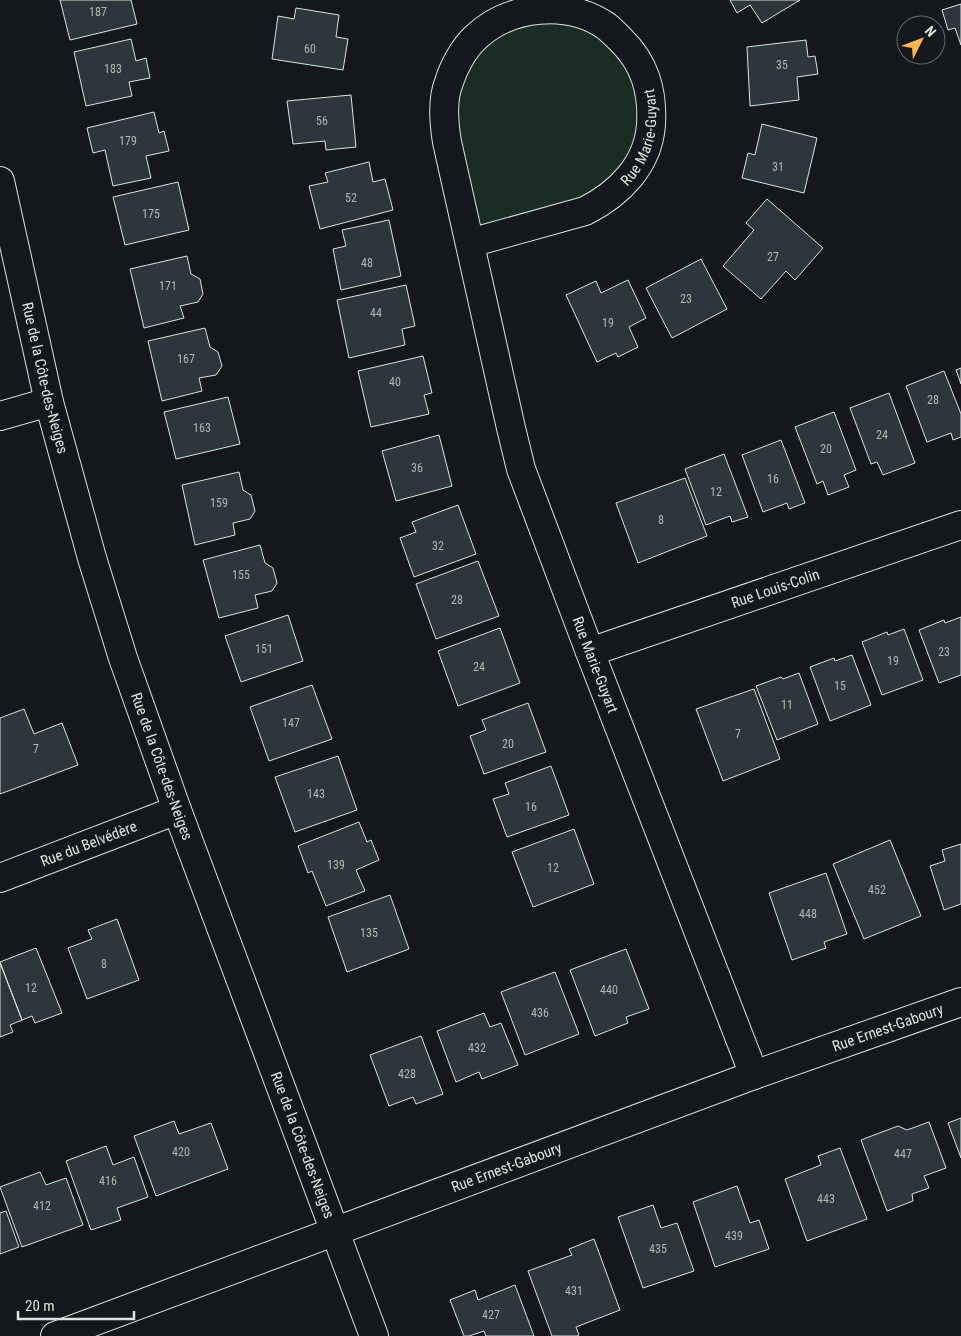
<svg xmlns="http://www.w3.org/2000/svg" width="961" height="1336" font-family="'Roboto Condensed',sans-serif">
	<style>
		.green { fill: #1a2d24; stroke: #939e99 }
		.building { fill: #2c363c; stroke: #d8e6dc }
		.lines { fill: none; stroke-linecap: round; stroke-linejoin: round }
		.minor-casing { stroke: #d8e6dc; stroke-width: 30 }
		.tertiary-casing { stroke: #d8e6dc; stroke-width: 30 }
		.minor { stroke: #14181c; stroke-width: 28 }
		.tertiary { stroke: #14181c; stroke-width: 28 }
		.labels { text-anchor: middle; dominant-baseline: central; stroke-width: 4; stroke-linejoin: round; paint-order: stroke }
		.number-label { font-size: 12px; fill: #adbab4 }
		.street-label { font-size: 15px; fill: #d8e6dc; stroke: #14181c }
	</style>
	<rect width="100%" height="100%" fill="#14181c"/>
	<!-- green -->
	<path class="green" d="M586,16L646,76L630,178L470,243L448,83L505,18Z"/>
	<!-- building -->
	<path class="building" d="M60,0H131L137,24L70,40Z
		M730,0H800L762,23L750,5L737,13Z
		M961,4V45L955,28L948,30L942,10Z
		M296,8L339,15L336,37L348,39L343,70L272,59L278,16L294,19Z
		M131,39L136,61L146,58L150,78L129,82L132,96L86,106L74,52Z
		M806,40L808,57L815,56L818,74L797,77L799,100L750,106L747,47Z
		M351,95L356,147L326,150L325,141L293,144L287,101Z
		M154,112L159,133L164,131L169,151L146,156L151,178L113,186L105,150L93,153L87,128Z
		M762,124L817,138L804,193L742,178L748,153L755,155Z
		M369,162L373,182L385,179L393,210L320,229L309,186L328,182L325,173Z
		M178,182L189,230L125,245L113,197Z
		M767,199L823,248L795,280L786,271L761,299L723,266L754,230L746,223Z
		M389,220L401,276L341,290L333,249L346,246L342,230Z
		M187,256L191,274L200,279L203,294L198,302L180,306L184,318L144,328L130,269Z
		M701,259L727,309L672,338L646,288Z
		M628,280L646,318L629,327L638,347L618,357L616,353L597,362L566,295L596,281L601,293Z
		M406,285L415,326L402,329L405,345L349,358L337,300Z
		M205,328L210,347L218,352L222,366L216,375L199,378L202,391L162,401L148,341Z
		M423,356L432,393L424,395L429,414L371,427L358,371Z
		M961,368V384L956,370Z
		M944,371L961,414V437L953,440L951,433L927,442L906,386Z
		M889,393L915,463L883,475L877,462L871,464L850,408Z
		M228,397L240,444L176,459L164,412Z
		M834,412L856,470L844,475L849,487L828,495L823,481L817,484L795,427Z
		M439,435L452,486L396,501L382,451Z
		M781,440L805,503L789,509L787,503L763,512L742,455Z
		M724,454L748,517L732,522L730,516L706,525L685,469Z
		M239,472L243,490L251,495L255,511L250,519L233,523L235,535L195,545L182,485Z
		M685,478L707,536L638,563L616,503Z
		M458,505L476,554L414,577L400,538L416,532L412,522Z
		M260,545L265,563L273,568L277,583L272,591L255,595L258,608L219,618L203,560Z
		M478,561L499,616L436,639L416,584Z
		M288,615L303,661L241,682L225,636Z
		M961,617V675L939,683L919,630L944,620L945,623Z
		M500,628L520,683L458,706L438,651Z
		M904,629L923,680L882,695L862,642L887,632L888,635Z
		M852,655L871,705L830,721L810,667L834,658L835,661Z
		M799,673L818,724L777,740L756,686L781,677L783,679Z
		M312,685L332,739L269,761L250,707Z
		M754,689L780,759L723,781L696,709Z
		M528,703L546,752L484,774L470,736L486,730L482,720Z
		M24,709L34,734L62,723L78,765L0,794V718Z
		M338,756L357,810L295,832L275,777Z
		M551,766L569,815L507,837L493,799L509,794L505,783Z
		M359,822L367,842L371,840L379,860L356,870L365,891L326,906L312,871L308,873L298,846Z
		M574,829L594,884L533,907L512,852Z
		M890,840L921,916L864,939L833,864Z
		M961,844V904L944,910L930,866L945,861L942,850Z
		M826,873L847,934L824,942L826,948L792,960L769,893Z
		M390,895L409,949L347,972L328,917Z
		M117,919L139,980L87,999L68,948L92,939L88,930Z
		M36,948L62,1013L35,1023L32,1016L22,1020L0,962Z
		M626,949L649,1009L626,1017L628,1023L595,1036L570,970Z
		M0,963L22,1020L10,1025L13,1032L0,1037Z
		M555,972L579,1034L525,1055L501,992Z
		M484,1013L490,1027L501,1023L518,1065L482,1079L479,1072L456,1082L437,1031Z
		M421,1036L443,1094L416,1104L413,1097L389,1106L370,1055Z
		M961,1118V1158L948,1123Z
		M174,1121L179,1134L211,1123L228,1169L156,1196L134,1136Z
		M929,1122L946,1168L924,1176L929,1188L912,1194L913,1201L887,1211L861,1140L898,1126L907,1130Z
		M106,1146L113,1165L134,1157L148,1197L117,1208L121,1220L91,1230L66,1161Z
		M840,1148L867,1219L807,1241L785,1179L821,1165L818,1156Z
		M40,1172L46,1185L66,1178L83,1225L22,1247L0,1187Z
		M737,1186L750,1223L759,1220L769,1249L715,1267L693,1202Z
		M653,1205L661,1228L677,1223L694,1271L643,1288L618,1217Z
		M6,1211L19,1247L0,1254V1213Z
		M594,1239L620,1310L576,1327L579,1335L577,1336H552L528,1271L572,1255L569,1249Z
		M515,1285L534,1336H486L484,1331L469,1336H464L450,1300L475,1290L478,1300Z"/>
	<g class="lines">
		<defs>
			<g id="minor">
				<path id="s1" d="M470,243L585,211C619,194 648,165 651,125C653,91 645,63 620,39C616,35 611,30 606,26C568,0 510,5 476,37C464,48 454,66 449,82C442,99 444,124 447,142L511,428L521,469L590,652L754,1075"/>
				<path d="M0,416L49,402"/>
				<path id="s2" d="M590,652L961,525"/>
				<path id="s3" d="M0,878L177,810"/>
				<path id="s4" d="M55,1336L754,1075L961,1002"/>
			</g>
			<g id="tertiary">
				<path id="s5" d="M0,181L49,402L92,558L123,658L177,810L374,1336"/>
			</g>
		</defs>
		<!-- minor casing -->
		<use href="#minor" class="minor-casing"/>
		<!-- tertiary casing -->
		<use href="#tertiary" class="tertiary-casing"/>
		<!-- minor -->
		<use href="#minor" class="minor"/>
		<!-- tertiary -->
		<use href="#tertiary" class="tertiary"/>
	</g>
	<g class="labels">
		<!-- number labels -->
		<g class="number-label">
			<text x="98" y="12">187</text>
			<text x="310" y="49">60</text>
			<text x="782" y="65">35</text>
			<text x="113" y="69">183</text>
			<text x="322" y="121">56</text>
			<text x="128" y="141">179</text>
			<text x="778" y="167">31</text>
			<text x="351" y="198">52</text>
			<text x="151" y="214">175</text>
			<text x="773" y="257">27</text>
			<text x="367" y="263">48</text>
			<text x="168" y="286">171</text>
			<text x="686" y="299">23</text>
			<text x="376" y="313">44</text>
			<text x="608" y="323">19</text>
			<text x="186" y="359">167</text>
			<text x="395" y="382">40</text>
			<text x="933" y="400">28</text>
			<text x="202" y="428">163</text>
			<text x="882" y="435">24</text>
			<text x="826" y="449">20</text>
			<text x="417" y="468">36</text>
			<text x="773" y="479">16</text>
			<text x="716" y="492">12</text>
			<text x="219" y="503">159</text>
			<text x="661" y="520">8</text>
			<text x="438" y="546">32</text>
			<text x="241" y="575">155</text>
			<text x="457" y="600">28</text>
			<text x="264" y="649">151</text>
			<text x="944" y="652">23</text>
			<text x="893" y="661">19</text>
			<text x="479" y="667">24</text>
			<text x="840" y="686">15</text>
			<text x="787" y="705">11</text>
			<text x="291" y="723">147</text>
			<text x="738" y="734">7</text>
			<text x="508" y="744">20</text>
			<text x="36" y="749">7</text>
			<text x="316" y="794">143</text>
			<text x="531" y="807">16</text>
			<text x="336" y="865">139</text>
			<text x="553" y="868">12</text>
			<text x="877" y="890">452</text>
			<text x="808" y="914">448</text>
			<text x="369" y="933">135</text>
			<text x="104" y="964">8</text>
			<text x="31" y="988">12</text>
			<text x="609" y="990">440</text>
			<text x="540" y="1013">436</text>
			<text x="477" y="1048">432</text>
			<text x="407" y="1074">428</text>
			<text x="181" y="1152">420</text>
			<text x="903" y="1154">447</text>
			<text x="108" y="1181">416</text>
			<text x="826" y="1199">443</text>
			<text x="42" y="1206">412</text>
			<text x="734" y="1236">439</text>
			<text x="658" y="1249">435</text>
			<text x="574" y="1291">431</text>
			<text x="491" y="1315">427</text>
		</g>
		<!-- street labels -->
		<g class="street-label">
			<text stroke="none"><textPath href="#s1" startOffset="218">Rue Marie-Guyart</textPath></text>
			<text stroke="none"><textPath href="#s5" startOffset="202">Rue de la Côte-des-Neiges</textPath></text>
			<text stroke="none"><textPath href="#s2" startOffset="196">Rue Louis-Colin</textPath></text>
			<text stroke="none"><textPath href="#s1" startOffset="1145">Rue Marie-Guyart</textPath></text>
			<text stroke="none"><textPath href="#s5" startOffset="608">Rue de la Côte-des-Neiges</textPath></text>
			<text stroke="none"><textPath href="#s3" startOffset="95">Rue du Belvédère</textPath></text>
			<text stroke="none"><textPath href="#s4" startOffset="888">Rue Ernest-Gaboury</textPath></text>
			<text stroke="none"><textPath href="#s5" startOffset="1012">Rue de la Côte-des-Neiges</textPath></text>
			<text stroke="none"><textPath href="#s4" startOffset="482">Rue Ernest-Gaboury</textPath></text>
		</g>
	</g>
	<!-- north arrow -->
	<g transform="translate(921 40) rotate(48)"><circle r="24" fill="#14181c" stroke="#626a69"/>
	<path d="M0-4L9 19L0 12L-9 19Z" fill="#ffb74d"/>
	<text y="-8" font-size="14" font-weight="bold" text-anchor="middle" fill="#d8e6dc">N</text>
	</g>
	<!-- scale -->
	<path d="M18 1311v8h116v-8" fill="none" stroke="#d8e6dc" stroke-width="2.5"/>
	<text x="25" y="1311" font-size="15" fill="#d8e6dc" stroke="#14181c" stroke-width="4" paint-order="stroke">20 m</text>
</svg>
